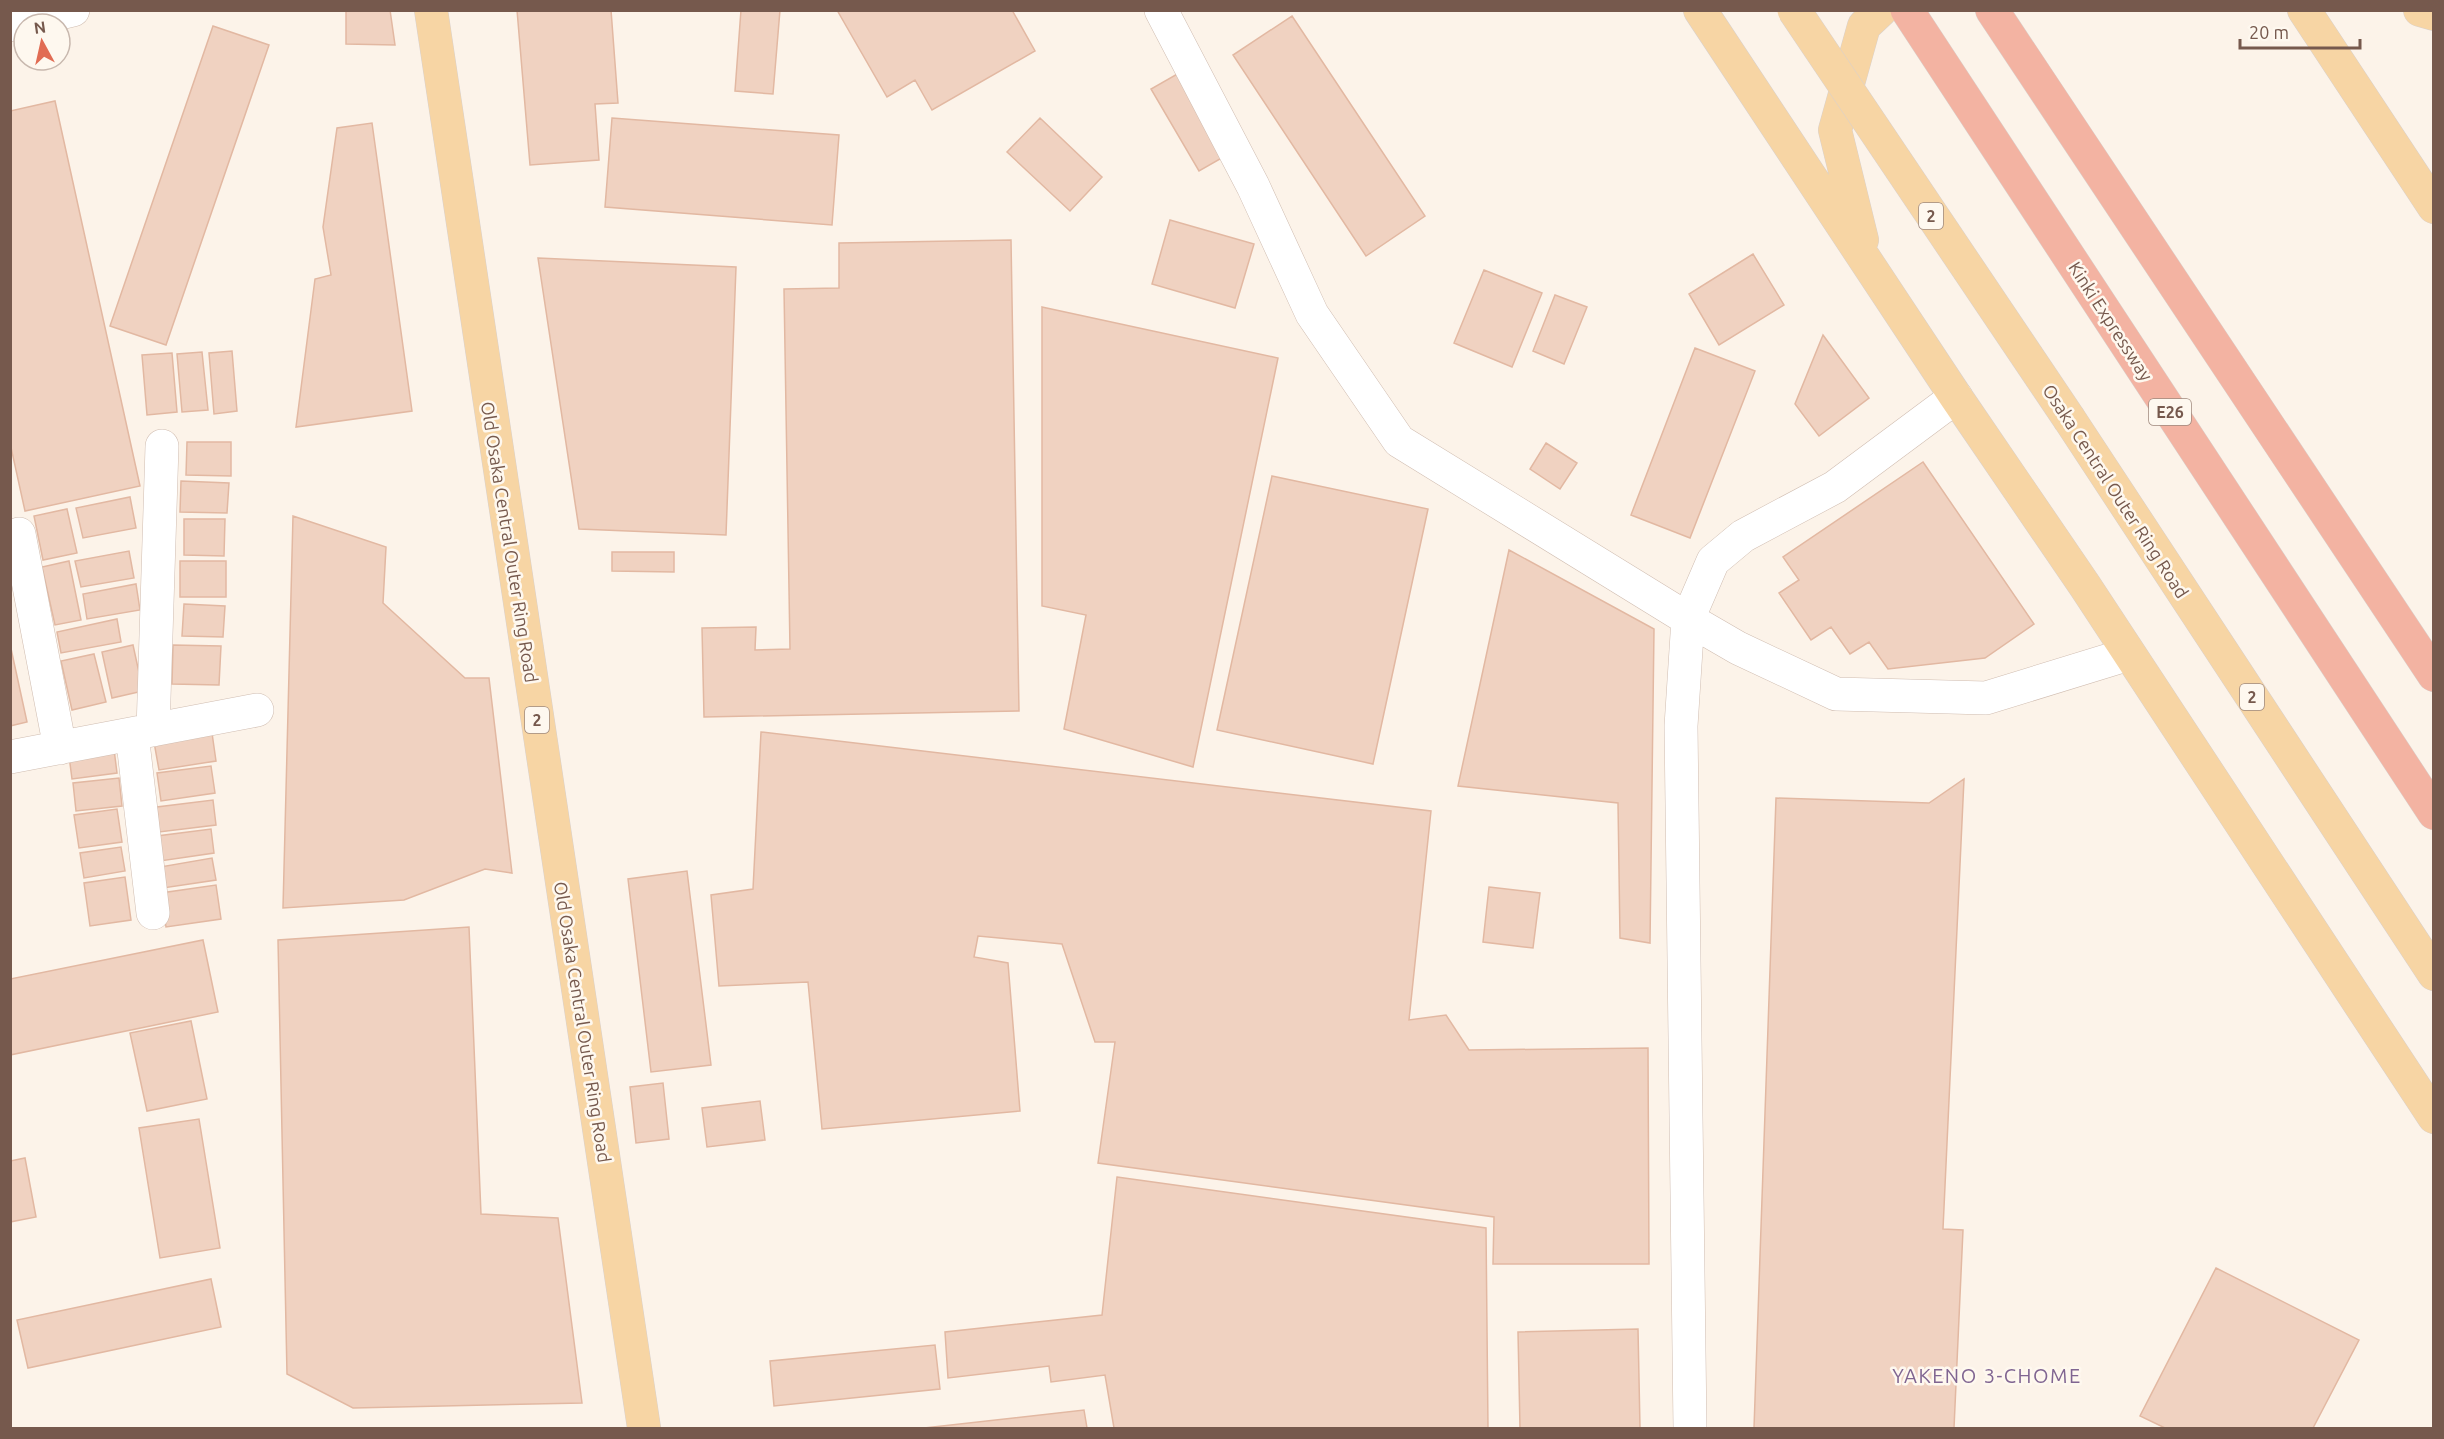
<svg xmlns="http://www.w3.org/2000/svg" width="2444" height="1439" font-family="Ubuntu,sans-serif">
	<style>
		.building { fill: #f0d2c1; stroke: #e2b8a2; stroke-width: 1.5 }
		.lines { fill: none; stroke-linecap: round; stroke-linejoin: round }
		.minor-casing { stroke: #d0bdb1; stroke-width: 34 }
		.major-casing { stroke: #d9d1cd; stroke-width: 34 }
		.highway-casing { stroke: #d9d1cd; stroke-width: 34 }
		.minor { stroke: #fff; stroke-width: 33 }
		.major { stroke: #f7d5a4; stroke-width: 33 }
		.highway { stroke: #f3b3a2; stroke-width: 33 }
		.major-bridge-casing { stroke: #d9d1cd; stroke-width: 34; stroke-linecap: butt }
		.major-bridge { stroke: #f7d5a4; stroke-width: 33 }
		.labels { text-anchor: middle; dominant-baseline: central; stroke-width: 5; stroke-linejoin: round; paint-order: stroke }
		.shield { fill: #fef8ef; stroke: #9f897e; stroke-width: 1.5 }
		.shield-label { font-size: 16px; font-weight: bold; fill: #76594d }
		.street-label { font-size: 18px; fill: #76594d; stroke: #fef8ef }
		.neighbourhood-label { font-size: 20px; letter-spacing: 1.5px; fill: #806591; stroke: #fef8ef }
	</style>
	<rect width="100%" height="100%" fill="#fcf3e9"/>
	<!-- building -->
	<path class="building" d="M346,10H390L395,45L346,44Z
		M517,10H611L618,103L595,104L599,160L530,165Z
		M741,10H780L773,94L735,91Z
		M837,10H1012L1035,51L932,110L915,80L887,97Z
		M1292,16L1425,216L1366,256L1233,55Z
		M213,26L269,45L166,345L110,326Z
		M1179,73L1227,155L1199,171L1151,89Z
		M55,101L140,486L25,511L10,443V111Z
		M612,118L839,135L832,225L605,207Z
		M1040,118L1102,177L1070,211L1007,152Z
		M372,123L412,411L296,427L315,279L331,275L323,227L337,128Z
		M1170,220L1254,244L1235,308L1152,284Z
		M1011,240L1019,711L704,717L702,628L756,627L755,650L790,649L784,289L839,288V243Z
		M1753,254L1784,305L1719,345L1689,294Z
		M538,258L736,267L726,535L579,529Z
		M1484,270L1542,293L1512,367L1454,343Z
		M1555,295L1587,307L1564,364L1533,351Z
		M1042,307L1278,358L1193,767L1064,729L1086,615L1042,606Z
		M1823,335L1869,398L1819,436L1795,404Z
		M1695,348L1755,371L1690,538L1631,515Z
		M232,351L237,411L214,414L209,353Z
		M202,352L208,410L182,412L177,354Z
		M172,353L177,412L147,415L142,355Z
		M187,442H231V476L186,475Z
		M1546,443L1577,463L1560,489L1530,469Z
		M1923,462L2034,624L1985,658L1888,669L1869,642L1850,654L1831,627L1811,640L1779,593L1799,580L1783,557Z
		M1272,476L1428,509L1373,764L1217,730Z
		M181,481L229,483L227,513L180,512Z
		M130,497L136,528L83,538L76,508Z
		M67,509L77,553L43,560L34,516Z
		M293,516L386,547L383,603L465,678H489L512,873L485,869L404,900L283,908Z
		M184,519H225L224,556L184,555Z
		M1509,550L1654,629L1650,943L1620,938L1618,803L1458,786Z
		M129,551L134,578L81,587L75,561Z
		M612,552H674V572L612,571Z
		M69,561L81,620L55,625L42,567Z
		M180,561H226V597H180Z
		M136,584L140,610L87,619L83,594Z
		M184,604L225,606L223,637L182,636Z
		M117,619L121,642L61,653L57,632Z
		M10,644L27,722L10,726Z
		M133,645L143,691L112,698L102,652Z
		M173,645L221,646L219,685L172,684Z
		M94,654L106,702L72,710L61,661Z
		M761,732L1431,811L1409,1020L1446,1015L1469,1050L1648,1048L1649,1264H1493L1494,1217L1098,1163L1115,1042H1095L1062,944L978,936L974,957L1008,963L1020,1111L822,1129L808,982L719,986L711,895L753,889Z
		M212,733L216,761L159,770L154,742Z
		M114,749L117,773L72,779L69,756Z
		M211,766L215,793L161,801L157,773Z
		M119,778L122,806L76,811L73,783Z
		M1964,779L1943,1229L1963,1230L1954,1428H1754L1776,798L1929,803Z
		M213,800L216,825L159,832L157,807Z
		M117,809L122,842L79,848L74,815Z
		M211,829L214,853L160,861L157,836Z
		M121,847L125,871L84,878L80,853Z
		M212,858L216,880L163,888L160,867Z
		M687,871L711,1065L651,1072L628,879Z
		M125,877L131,920L90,926L84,883Z
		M216,885L221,919L166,927L161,893Z
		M1489,887L1540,893L1533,948L1483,942Z
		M469,927L481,1214L558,1218L582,1403L353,1408L287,1374L278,940Z
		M203,940L218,1012L10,1055V979Z
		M191,1021L207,1099L147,1111L130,1033Z
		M663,1083L669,1139L636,1143L630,1087Z
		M760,1101L765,1140L707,1147L702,1108Z
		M199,1119L220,1248L160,1258L139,1128Z
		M25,1158L36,1217L10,1222V1161Z
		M1117,1177L1486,1228L1488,1428H1114L1105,1375L1051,1382L1049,1366L948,1378L945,1332L1102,1315Z
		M2216,1268L2359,1340L2313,1428H2165L2140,1416Z
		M211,1279L221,1327L28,1368L17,1320Z
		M1638,1329L1640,1428H1520L1518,1332Z
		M935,1345L940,1389L774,1406L770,1361Z
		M1084,1410L1087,1428H924Z"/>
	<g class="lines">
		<defs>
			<path id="minor" d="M1161,10L1253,186L1312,314L1399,441L1688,619L1738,648L1836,694L1986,698L2129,654
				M10,25L73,10
				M19,534L60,748
				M153,730L162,446
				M132,734L153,913
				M10,757L257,710
				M1690,1428L1681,726L1688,619L1713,561L1743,536L1835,487L1956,397"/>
			<path id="major" d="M431,10L644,1428
				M1700,10L1956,397L2085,586L2434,1117
				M2304,10L2434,207
				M2420,10L2434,14
				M1862,240L1835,130L1864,26L1881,10
				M2070,420L2434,974"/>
			<path id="highway" d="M1907,10L2434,813
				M1992,10L2434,675"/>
		</defs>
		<!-- minor casing -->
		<use href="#minor" class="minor-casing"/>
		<!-- major casing -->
		<use href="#major" class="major-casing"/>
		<!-- highway casing -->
		<use href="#highway" class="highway-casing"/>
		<!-- minor -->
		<use href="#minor" class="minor"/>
		<!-- major -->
		<use href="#major" class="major"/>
		<!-- highway -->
		<use href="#highway" class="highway"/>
		<defs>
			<path id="major-bridge" d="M1794,10L2070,420"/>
		</defs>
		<!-- major-bridge casing -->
		<use href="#major-bridge" class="major-bridge-casing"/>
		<!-- major-bridge -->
		<use href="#major-bridge" class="major-bridge"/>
	</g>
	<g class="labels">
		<!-- shield labels -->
		<g class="shield">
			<rect x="1919" y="203" width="24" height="26" rx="4.5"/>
			<rect x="2149" y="399" width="42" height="26" rx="4.5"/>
			<rect x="2240" y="684" width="24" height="26" rx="4.5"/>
			<rect x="525" y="707" width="24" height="26" rx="4.5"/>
		</g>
		<g class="shield-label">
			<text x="1931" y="216">2</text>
			<text x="2170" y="412">E26</text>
			<text x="2252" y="697">2</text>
			<text x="537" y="720">2</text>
		</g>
		<!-- street labels -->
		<g class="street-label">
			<text transform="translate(2111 321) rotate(57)">Kinki Expressway</text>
			<text transform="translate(2116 491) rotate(57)">Osaka Central Outer Ring Road</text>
			<text transform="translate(510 542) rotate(81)">Old Osaka Central Outer Ring Road</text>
			<text transform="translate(583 1022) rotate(81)">Old Osaka Central Outer Ring Road</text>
		</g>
		<!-- neighbourhood labels -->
		<g class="neighbourhood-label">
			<text x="1987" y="1375">YAKENO 3-CHOME</text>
		</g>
	</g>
	<!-- border -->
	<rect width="2444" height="1439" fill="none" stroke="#76594d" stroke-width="24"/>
	<!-- north arrow -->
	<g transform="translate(42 42) rotate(352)"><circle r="28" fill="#fef8ef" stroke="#c8b8ae" stroke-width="1.5"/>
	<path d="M0-4.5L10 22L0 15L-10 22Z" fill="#e16c53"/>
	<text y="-9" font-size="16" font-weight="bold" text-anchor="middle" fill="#76594d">N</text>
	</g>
	<!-- scale -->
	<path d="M2240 39v9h120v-9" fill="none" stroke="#76594d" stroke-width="3"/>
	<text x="2249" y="39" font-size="18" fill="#76594d" stroke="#fef8ef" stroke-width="4.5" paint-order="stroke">20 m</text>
</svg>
